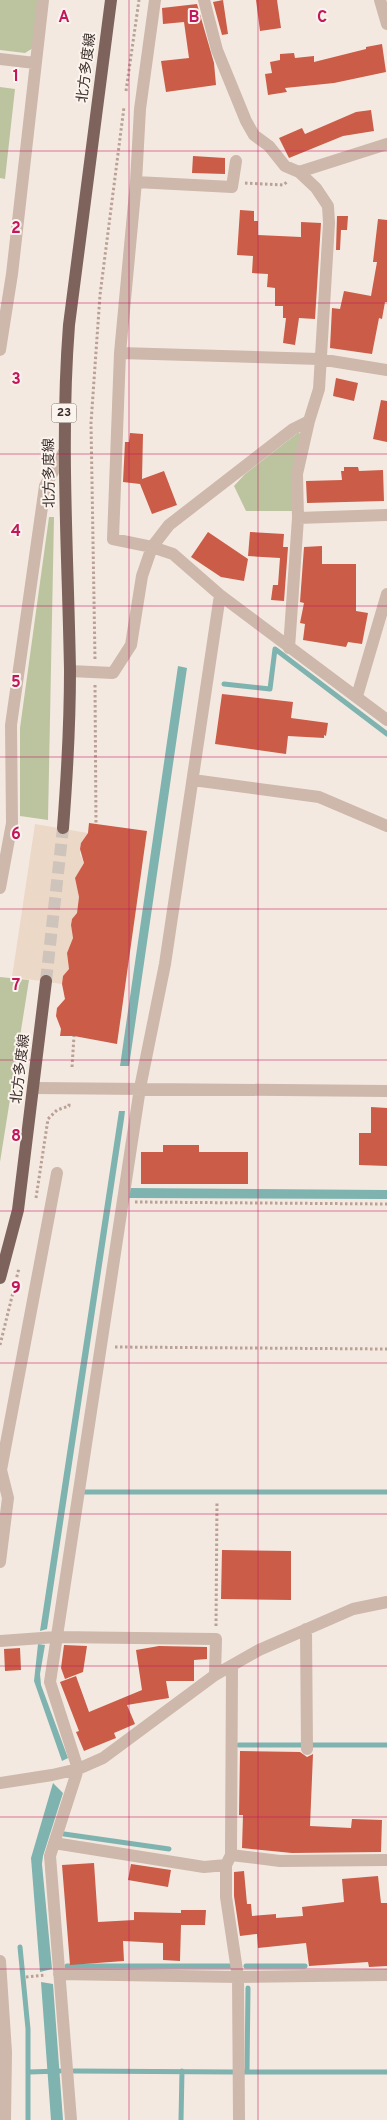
<svg xmlns="http://www.w3.org/2000/svg" width="387" height="2120" font-family="Overpass,'Noto Sans JP',sans-serif">
	<style>
		.green { fill: #bbc49f }
		.plaza { fill: #ecd8c7 }
		.water { fill: #7eb3b0 }
		.lines { fill: none; stroke-linecap: round; stroke-linejoin: round }
		.stream { stroke: #7eb3b0; stroke-width: 5 }
		.building { fill: #ca5c48 }
		.major-tunnel { stroke: #cfc4bc; stroke-width: 12; stroke-dasharray: 12 6; stroke-linecap: butt }
		.path { stroke: #b9a195; stroke-width: 3; stroke-dasharray: 2.5 2.5; stroke-linecap: butt }
		.minor { stroke: #cdb8ab; stroke-width: 12 }
		.major { stroke: #7d635b; stroke-width: 12 }
		.grid { fill: none; stroke: #c2185b; stroke-width: 1; stroke-opacity: 0.55 }
		.labels { text-anchor: middle; dominant-baseline: central; stroke-width: 4; stroke-linejoin: round; paint-order: stroke }
		.shield { fill: #fbf3ed; stroke: #756964; stroke-width: 1 }
		.shield-label { font-size: 12px; font-weight: bold; fill: #3b2e2a }
		.street-label { font-size: 14px; fill: #3b2e2a; stroke: #fbf3ed }
		.grid-label { font-size: 16px; text-anchor: middle; font-weight: bold; fill: #c2185b; stroke: #fbf3ed; stroke-width: 4; stroke-linejoin: round; paint-order: stroke }
	</style>
	<rect width="100%" height="100%" fill="#f4e9e0"/>
	<!-- green -->
	<path class="green" d="M0,0H39L33,48L25,53L0,50Z
		M0,87L15,89L5,179L0,178Z
		M299,432L301,436L294,511H246L234,486L245,474Z
		M49,517H54L48,820L20,816V728Z
		M0,977L29,980L0,1162Z"/>
	<!-- plaza -->
	<path class="plaza" d="M35,824L88,833L81,843L80,854L84,863L75,878L79,897L77,913L72,919L71,925L73,938L67,953L69,969L63,976L62,984L12,977Z"/>
	<!-- water -->
	<path class="water" d="M178,666L187,668L129,1066H120Z
		M119,1111H125L124,1119L47,1629L40,1631Z
		M130,1188L387,1190V1199L129,1198Z
		M38,1644L45,1645L40,1674L41,1685L68,1758L62,1761L34,1681Z
		M53,1783L63,1793L43,1856L42,1864L52,1969L40,1972L31,1858Z
		M41,1982L53,1984L63,2120H51Z"/>
	<g class="lines">
		<!-- stream -->
		<path class="stream" d="M224,684L270,689L275,649L387,734
			M85,1492H387
			M239,1745H302
			M312,1745H387
			M64,1834L169,1849
			M20,1947L28,2029V2120
			M67,1966H233
			M246,1966H305
			M74,2071L233,2072
			M29,2072L60,2071
			M244,2072H387
			M247,2072L248,1988
			M181,2120L182,2071"/>
	</g>
	<!-- building -->
	<path class="building" d="M223,0L228,34L222,35L213,2Z
		M256,0H277L281,28L260,31Z
		M197,4L214,63L216,85L166,92L161,61L189,58L184,22L163,24L162,8Z
		M382,44L386,72L334,83L285,88L287,92L268,95L265,74L272,73L270,62L280,60V54L294,53L295,58L314,56V62L366,49V47Z
		M371,110L374,131L343,136L289,158L279,138L302,128L305,134L356,112Z
		M193,156L225,158V174L192,173Z
		M240,210L254,211V221H258V235L301,237V222L321,223L315,319L299,318L295,345L283,343L286,318H283V306H275V288L267,287L268,274L252,273L253,256L237,255Z
		M337,216H348L347,230H341L340,250H336Z
		M378,219L387,220V302H385L382,319L379,318L372,354L330,348L332,308L340,309L344,291L371,296L377,262H373Z
		M336,378L358,383L354,401L333,396Z
		M381,400L387,401V442L373,439Z
		M130,433L143,434L142,479L164,471L177,505L152,514L140,484L123,482L125,442H129Z
		M344,467H358L359,471L383,470L384,501L307,503L306,481L342,480L341,471H344Z
		M208,532L248,559L244,581L221,577L191,557Z
		M250,532L284,534L283,547H288L284,601L271,600L273,585H278L280,558L248,556Z
		M322,546V564H356V611L368,613L362,644L348,642L346,647L303,640L305,624L300,623L304,603L300,602L304,547Z
		M222,694L293,702L291,718L328,723L326,736L324,735V738L288,736L286,754L215,744Z
		M89,823L147,831L117,1044L74,1036H60L61,1029L56,1016L57,1008L65,999L62,984L63,976L69,969L67,953L73,938L71,925L72,919L77,913L79,897L75,878L84,863L80,849L81,843L88,833Z
		M371,1107L387,1108V1166L359,1165V1133H371Z
		M163,1145H199V1152H248V1184H141V1152H163Z
		M222,1550L291,1551V1600L221,1599Z
		M64,1645L87,1646L83,1672L65,1679L61,1668Z
		M159,1646L207,1647V1659L194,1660V1681H166L169,1698L127,1705L135,1724L114,1733L116,1738L84,1751L76,1732L79,1731L60,1682L76,1676L89,1712L142,1690L136,1650Z
		M20,1648L21,1670L5,1671L4,1649Z
		M240,1751L300,1752L307,1757L313,1754L310,1826L351,1828L352,1819L382,1820L381,1852L292,1853L242,1848L243,1815H239Z
		M94,1863L98,1922L134,1920V1912L181,1913V1910H206L205,1925H181L180,1961L163,1960V1943L123,1941L124,1961L70,1965L62,1865Z
		M131,1864L171,1870L168,1887L128,1880Z
		M244,1871L247,1904H251L252,1916L276,1914V1918L303,1916L302,1907L344,1902L342,1879L378,1876L381,1903H387V1966L369,1967L368,1962L309,1966L306,1943L258,1948L257,1934L240,1936L234,1896V1872Z"/>
	<g class="lines">
		<!-- major-tunnel -->
		<path class="major-tunnel" d="M46,981L63,828"/>
		<!-- path -->
		<path class="path" d="M126,91L139,0
			M245,183L283,185L287,182
			M95,659L91,423L100,295L124,107
			M95,685L96,824
			M72,1067L74,1036
			M36,1198L48,1119L57,1110L69,1106V1102
			M135,1202L387,1204
			M0,1345L19,1268
			M115,1347L387,1349
			M216,1626L217,1502
			M26,1977L46,1975"/>
		<!-- minor -->
		<path class="minor" d="M155,0L140,109L136,182L120,353L113,539L152,547L173,554L220,595L387,720
			M380,0L387,24
			M0,59L35,63
			M299,172L387,144
			M136,182L232,187L236,161
			M0,350L12,274L43,0
			M120,353L319,359L387,370
			M298,518L387,515
			M289,648L298,518L297,474L309,421
			M70,671L113,673L131,645L142,576L152,547L169,525L293,429L309,421L319,389L329,223L328,206L316,188L299,172L285,166L269,146L254,135L246,121L217,50L204,0
			M357,696L387,594
			M193,780L319,797L387,826
			M0,888L12,823L11,725L45,486L64,452
			M34,1088L387,1091
			M0,1562L8,1498L1,1470L57,1173
			M306,1629L307,1749
			M0,1641L56,1637L216,1639L215,1675
			M0,1783L52,1775L78,1769L103,1758L215,1675L259,1650L353,1609L387,1602
			M54,1843L204,1867L226,1865L231,1855L280,1861L387,1860
			M231,1855L232,1666
			M226,1865V1897L238,1977L239,2120
			M0,1961L6,2052L5,2120
			M59,1974L238,1977L387,1975
			M71,2120L50,1856L78,1769L50,1682L140,1088L165,964L220,595"/>
		<!-- major -->
		<path class="major" d="M63,828C67,776 70,723 70,670C68,555 60,440 69,325L111,0
			M0,1278L18,1210L46,981"/>
	</g>
	<!-- grid -->
	<path class="grid" d="M129,0V2120M258,0V2120M0,151H387M0,303H387M0,454H387M0,606H387M0,757H387M0,909H387M0,1060H387M0,1211H387M0,1363H387M0,1514H387M0,1666H387M0,1817H387M0,1969H387"/>
	<g class="labels">
		<!-- shield labels -->
		<rect class="shield" x="51.5" y="403.5" width="25" height="19" rx="4"/>
		<g class="shield-label">
			<text x="64" y="413">23</text>
		</g>
		<!-- street labels -->
		<g class="street-label">
			<text transform="translate(87 68) rotate(-83)">北方多度線</text>
			<text transform="translate(50 473) rotate(-91)">北方多度線</text>
			<text transform="translate(21 1069) rotate(-83)">北方多度線</text>
		</g>
	</g>
	<g class="grid-label">
		<text x="64" y="22">A</text>
		<text x="194" y="22">B</text>
		<text x="322" y="22">C</text>
		<text x="16" y="81">1</text>
		<text x="16" y="233">2</text>
		<text x="16" y="384">3</text>
		<text x="16" y="536">4</text>
		<text x="16" y="687">5</text>
		<text x="16" y="839">6</text>
		<text x="16" y="990">7</text>
		<text x="16" y="1141">8</text>
		<text x="16" y="1293">9</text>
	</g>
</svg>
